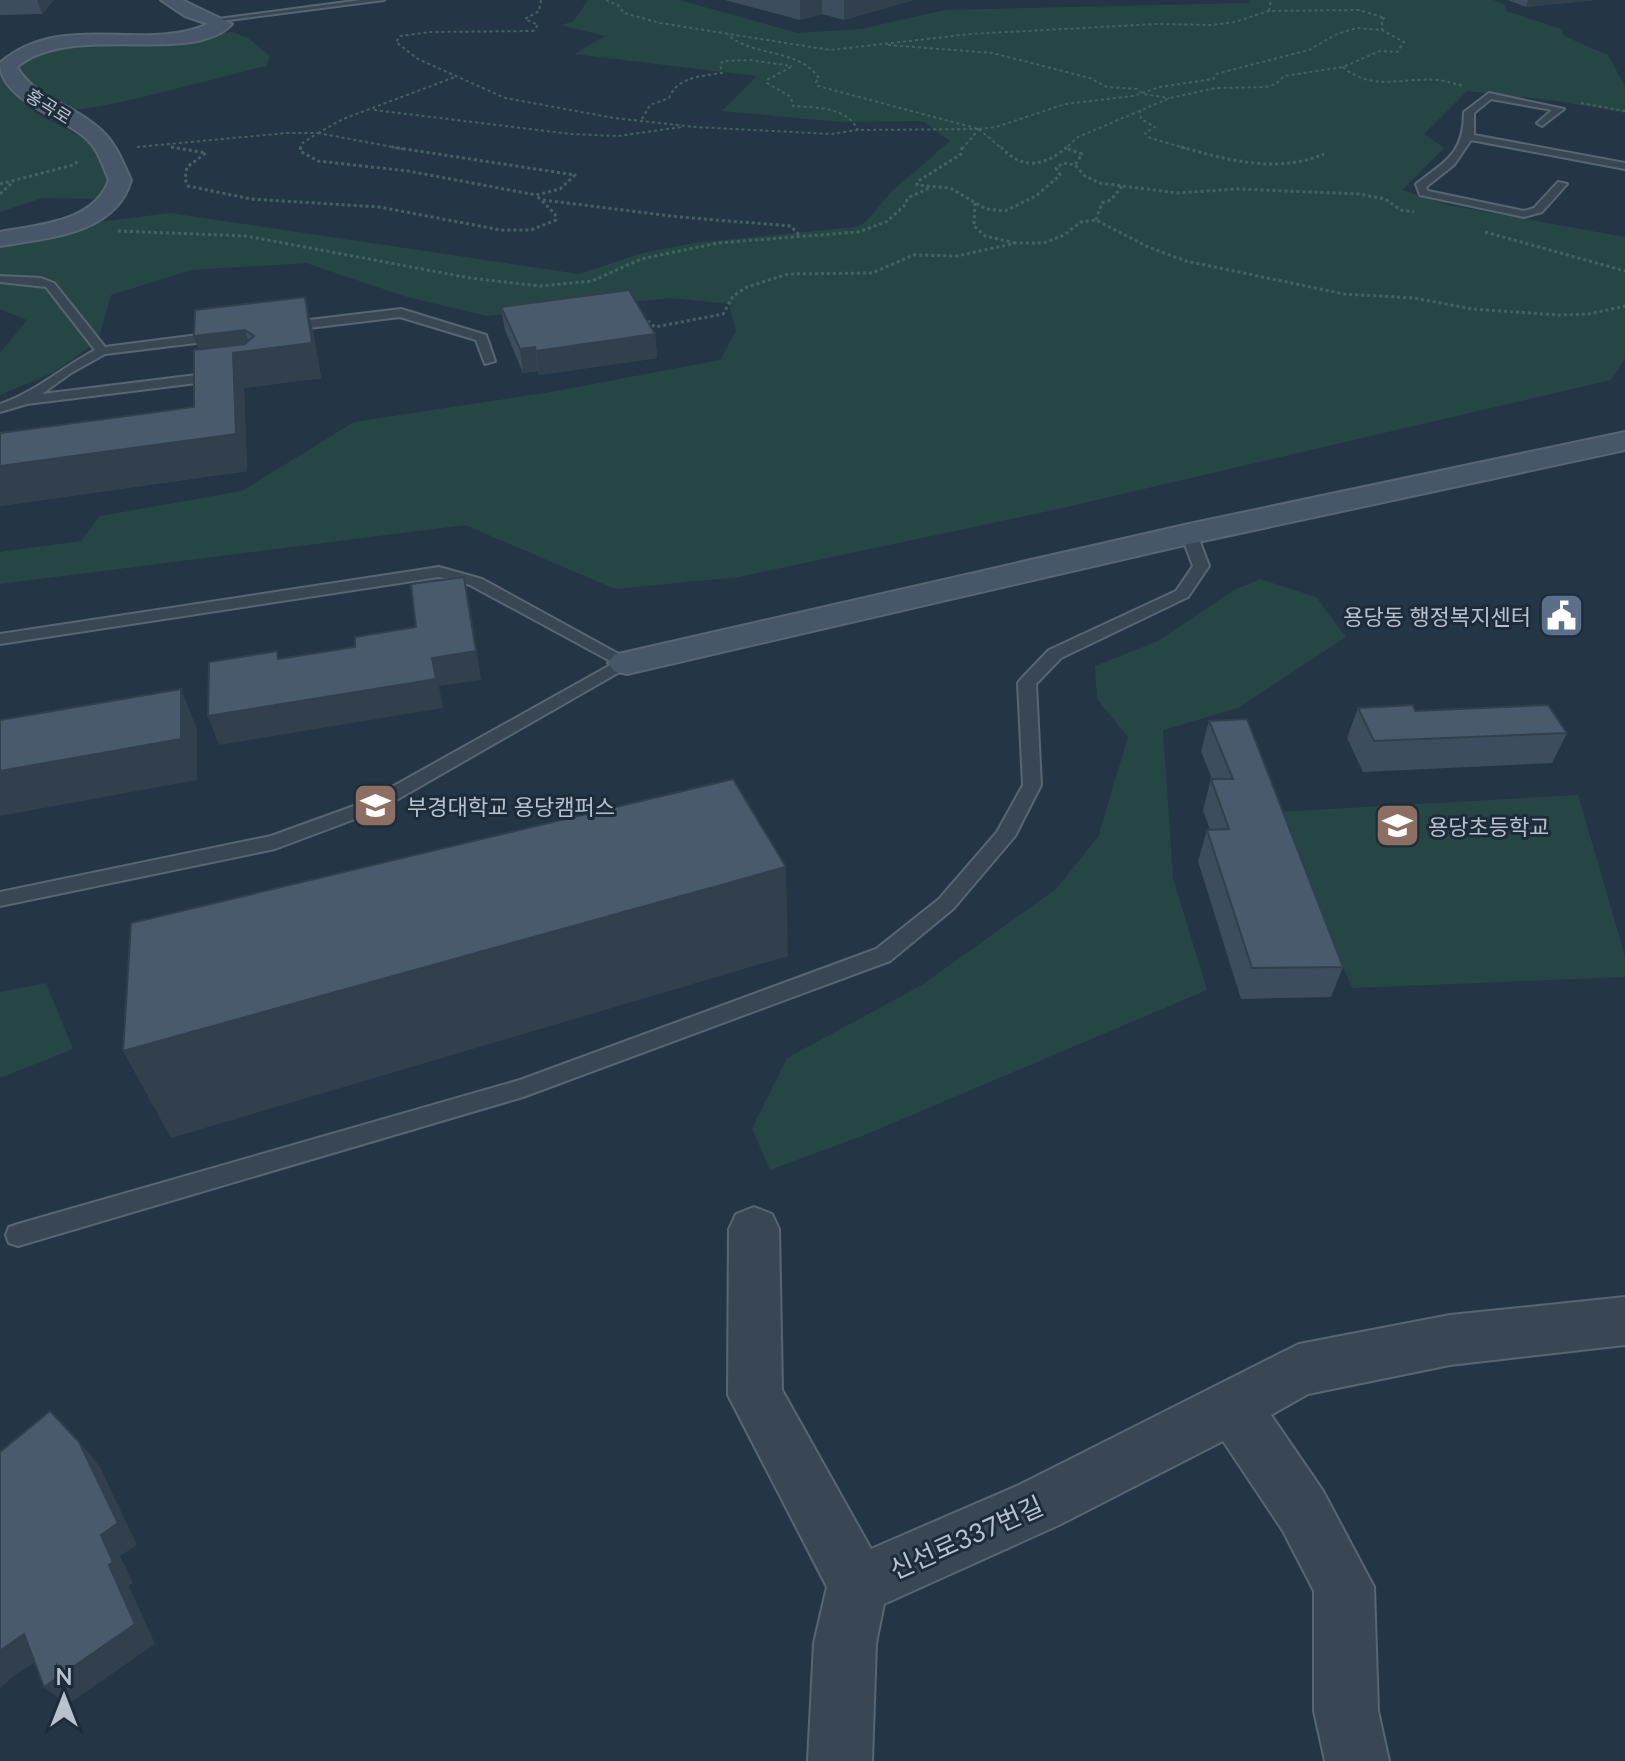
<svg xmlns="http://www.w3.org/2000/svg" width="1625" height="1761" font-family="Lato,'Noto Sans KR',sans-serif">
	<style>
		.green { fill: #264646 }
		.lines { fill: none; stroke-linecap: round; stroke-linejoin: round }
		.lane-casing { stroke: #586572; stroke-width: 4 }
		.street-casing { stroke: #586572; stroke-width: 4 }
		.secondary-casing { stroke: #586572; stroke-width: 4 }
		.path-far1 { stroke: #456262; stroke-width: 2; stroke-dasharray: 3 3; stroke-linecap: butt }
		.path { stroke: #456262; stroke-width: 3; stroke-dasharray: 3 3; stroke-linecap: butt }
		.lane { fill: #394755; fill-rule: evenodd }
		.street { fill: #394755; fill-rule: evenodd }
		.secondary { fill: #475668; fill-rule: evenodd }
		.wall { fill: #3e4d5d }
		.shaded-wall { fill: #323f4c }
		.building { fill: #485a6c; stroke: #323f4c; stroke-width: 2 }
		.labels { text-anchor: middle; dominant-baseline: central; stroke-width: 6; stroke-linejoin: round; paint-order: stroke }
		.far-street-label { font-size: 18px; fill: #b7c2ce; stroke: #1e2c3a }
		.poi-label { font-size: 22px; fill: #b7c2ce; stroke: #1e2c3a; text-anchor: start }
		.near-street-label { font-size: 26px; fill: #b7c2ce; stroke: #1e2c3a }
	</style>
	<rect width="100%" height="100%" fill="#243645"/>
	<!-- green -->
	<path class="green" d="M588,0H679L798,33L861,29L945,10L1250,3L1248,0H1493L1505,5L1506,11L1561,29L1564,36L1608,55L1625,86V113L1557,101L1467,91L1424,134L1444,148L1402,190L1448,205L1625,237V358L1611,380L1058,509L739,577L615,589L465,525L0,584V552L81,541L100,516L242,491L354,422L551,392L720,360L736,331L729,304L671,298L487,316L407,297L306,263L191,270L111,295L98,341L54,372L0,395V353L27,320L0,309V240L83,224L170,213L579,274L643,253L694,243L855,227L866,222L890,193L950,141L923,121L842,122L722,111L757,76L574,54L605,36L560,25L573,22Z
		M232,32L248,38L270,56L266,66C234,73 87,115 68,109C45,102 31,86 16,68L25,52L87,41L199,37Z
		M0,67L34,112L87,140L108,171L103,199L42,198L0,212Z
		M1260,579L1316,597L1346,637L1238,708L1163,730L1173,878L1207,990L867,1134L770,1170L752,1128L787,1058L922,985L1056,889L1098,837L1128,737L1097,699L1095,666L1158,641L1234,590Z
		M1578,795L1625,956V977L1352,988L1277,812Z
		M46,983L73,1049L0,1078V992Z"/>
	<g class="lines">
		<defs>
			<path id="lane" d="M361,0H384L214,22L210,20Z
				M1489,93L1564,109L1542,126L1537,123L1552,110L1491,99L1474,113V135L1625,163V169L1471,140L1454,165L1426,187L1428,191L1524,211L1534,208L1558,182L1567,184L1542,212L1524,217L1420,195L1416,184C1447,160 1464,153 1464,112Z
				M0,276L41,278L54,283L105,347L221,332L227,336L221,340L105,354L71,373L42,394L221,372L227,376L221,380L27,404L0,412V404C34,393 63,367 95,350L46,287L0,282Z
				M401,309L486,335L495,361L485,364L476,340L400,317L284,331L278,327L284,323Z
				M1189,529L1197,534L1209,566L1188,597L1061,658L1036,684L1041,785L1015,836L953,909L890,961L523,1097L18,1246L9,1243L6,1235L9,1227L18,1224L520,1080L876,949L939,899L997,832L1023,785L1018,683L1021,679L1049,650L1176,591L1193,566L1181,534Z
				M439,567L482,579L635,663L379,810L275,849L0,906V892L271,836L365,802L614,663L470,585L439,577L0,644V634Z"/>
			<path id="street" d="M754,1207L772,1214L779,1229L782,1390L871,1549L1019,1485L1299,1344L1450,1315L1625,1297V1345L1450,1365L1308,1394L1271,1415L1323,1491L1374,1587L1378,1711L1389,1761H1325L1314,1711V1591L1283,1531L1223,1441L1059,1525L884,1604L876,1643L872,1761H808L814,1643L827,1587L728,1395L729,1229L736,1214Z"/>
			<path id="secondary" d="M161,0H182L232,24C192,67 72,21 17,67C37,101 76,105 102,131C116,144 123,163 131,180C116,234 48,238 0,246V232C38,225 95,222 109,180C103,167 99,151 88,140C65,117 0,101 0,63C61,10 142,53 208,24L185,16Z
				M1625,432V450L1189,544L627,674L614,671L608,663L614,655L627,652L1189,524Z"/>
		</defs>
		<!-- lane casing -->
		<use href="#lane" class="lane-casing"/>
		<!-- street casing -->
		<use href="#street" class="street-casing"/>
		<!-- secondary casing -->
		<use href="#secondary" class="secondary-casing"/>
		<!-- path-far1 -->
		<path class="path-far1" d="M541,0L539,11L525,19L538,25L533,31L430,32L400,36L396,42L418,59L505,98L614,118L695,127L831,134L858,130L979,129
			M606,0L618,5L624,13L660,23L830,50L971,34L1156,24L1212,25L1235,22L1269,11L1359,10L1385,18L1382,19V30
			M1269,11L1271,0
			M726,33C752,58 797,47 819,78L816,82L818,86L979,129
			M888,45L992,53L1090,78L1107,87L1137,89L1143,94L1169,98
			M791,67L767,80V83L791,97L793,106C816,108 846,106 858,130
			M1343,67C1372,92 1404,77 1438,80C1447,81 1455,84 1464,86
			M1581,103L1625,111
			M374,110L571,134L618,136L682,127
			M1140,110L1141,119L1155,127L1145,133L1150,138L1188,149
			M642,119L650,105L669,98C677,77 702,76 722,73L720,65L723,61L750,60L792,66
			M979,129L1002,149
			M979,129L996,127L1065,104L1133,96L1160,87L1213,79L1216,74L1309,50L1337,34L1357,28L1382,30L1404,42L1397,52L1380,51L1343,67L1284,76L1276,84L1266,87L1216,88L1170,98L1078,137L1065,149
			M318,133L403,149
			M318,133L343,119L455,77
			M137,147L287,133H318
			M171,147L182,149
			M300,149L301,144L318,133
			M962,149L979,129"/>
		<!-- path -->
		<path class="path" d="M171,147L206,153L187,167L185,179L188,186L251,199L379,207L501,230H531L556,220L555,214L537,196
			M301,147L300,151L318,161L408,171L536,195L560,189L575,175L392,147
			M962,147L961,154L917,182V185L950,188L986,209L1005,211L1036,196L1060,175L1056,168L1063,163L1075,165L1085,176L1100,183L1177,193L1237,189L1360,194L1385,199L1401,210L1414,212
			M1001,147C1022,170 1044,167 1067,147
			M1181,147C1228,160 1277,174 1324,154
			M1068,149L1082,154L1075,165
			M0,184L73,165L80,160
			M0,194L12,183
			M543,200L679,217L791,226L800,236
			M975,203L974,226L985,236L1015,243
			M1096,220L1102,203L1111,200L1123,185
			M118,231L246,236L470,278L540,286L592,281L641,259L718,243L858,232L886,222L904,206L908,198L929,188
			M1485,232L1625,271
			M643,317L655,327L723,314L733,296L747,287L788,274L872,273L914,255L957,256L1016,243H1044L1064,235L1081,222L1096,220L1148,247L1186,261L1344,294L1414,298L1472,309L1558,315L1589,314L1625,306"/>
		<!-- lane -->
		<use href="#lane" class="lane"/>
		<!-- street -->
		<use href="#street" class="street"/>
		<!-- secondary -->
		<use href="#secondary" class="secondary"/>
	</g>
	<!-- wall -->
	<path class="wall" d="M0,0H54L42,14L0,15Z
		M725,0H913L844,20L822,14L800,20Z
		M1508,0H1595L1526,7Z
		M501,307L655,334L657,358L539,375L538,371L523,373L505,330Z
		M195,310L313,331L321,378L244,388L247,471L0,506V433L194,407L199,349Z
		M1358,708L1415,711L1567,733L1552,763L1363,772L1347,738Z
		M1209,721L1343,967L1331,997L1241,999L1198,861L1207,830H1210L1203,810L1211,779H1212L1201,751Z"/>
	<!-- shaded-wall -->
	<path class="shaded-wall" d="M37,0H54L42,14Z
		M800,0H822V14L800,20Z
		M844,0H913L844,20Z
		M1528,0H1595L1526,7Z
		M305,297L313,331L321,378L244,388L247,471L0,506V466L236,434L205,371L194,336L245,330L251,351Z
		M655,334L657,358L539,375L536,351Z
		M535,347L538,371L523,373L520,349Z
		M464,577L470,605L481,680L439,686L443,708L219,745L208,716L432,658Z
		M181,689L197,729V780L0,816V771Z
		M786,867L788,956L171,1138L123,1051Z
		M79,1442L99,1465L137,1545L120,1556L133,1583L129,1586L155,1644L67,1705L44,1687L109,1565Z
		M24,1634L47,1654L14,1676L0,1688V1651Z"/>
	<!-- building -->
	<path class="building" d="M629,290L655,334L536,351L535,347L520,349L501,307Z
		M305,297L312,343L233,353L236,434L0,466V433L194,407V350L245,344L254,336L245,330L194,336L195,310Z
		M464,577L476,651L432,658L436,679L208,716L209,662L277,651L278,659L355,647V637L416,627L411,584Z
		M181,689V739L0,771V720Z
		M1413,705L1415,711L1548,705L1567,733L1374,741L1358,708Z
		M1247,719L1343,967L1252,968L1207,830L1229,829L1211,779H1233L1209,721Z
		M733,779L786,867L123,1051L131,923Z
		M50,1411L79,1442L118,1523L101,1535L113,1562L109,1565L135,1624L44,1687L24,1634L0,1651V1452Z"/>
	<!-- icons -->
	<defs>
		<symbol id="civic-square" viewBox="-11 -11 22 22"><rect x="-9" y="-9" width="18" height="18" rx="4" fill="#5c6f8a" stroke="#1e2c3a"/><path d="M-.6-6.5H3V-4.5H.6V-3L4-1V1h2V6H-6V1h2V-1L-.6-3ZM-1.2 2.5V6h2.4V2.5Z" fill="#fff"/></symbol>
		<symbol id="university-square" viewBox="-11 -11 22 22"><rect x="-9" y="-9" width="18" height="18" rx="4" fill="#8d6e63" stroke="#1e2c3a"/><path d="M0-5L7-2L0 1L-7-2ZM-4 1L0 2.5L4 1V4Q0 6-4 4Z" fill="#fff"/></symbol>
		<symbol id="school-square" viewBox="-11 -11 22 22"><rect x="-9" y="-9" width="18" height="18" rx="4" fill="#8d6e63" stroke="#1e2c3a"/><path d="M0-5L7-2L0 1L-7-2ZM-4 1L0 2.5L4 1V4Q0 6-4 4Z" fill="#fff"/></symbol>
	</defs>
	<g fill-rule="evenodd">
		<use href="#civic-square" x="1536" y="590" width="51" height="51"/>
		<use href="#university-square" x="350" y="780" width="51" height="51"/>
		<use href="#school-square" x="1372" y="800" width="51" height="51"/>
	</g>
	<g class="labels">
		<!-- far-street labels -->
		<g class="far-street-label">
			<text transform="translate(49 106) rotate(32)">홍곡로</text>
		</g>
		<!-- poi labels -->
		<g class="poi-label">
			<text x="1531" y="616" text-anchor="end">용당동 행정복지센터</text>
			<text x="407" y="806">부경대학교 용당캠퍼스</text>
			<text x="1428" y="826">용당초등학교</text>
		</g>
		<!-- near-street labels -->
		<g class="near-street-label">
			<text transform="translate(966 1537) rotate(-24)">신선로337번길</text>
		</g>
	</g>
	<!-- north arrow -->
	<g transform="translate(64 1697)" stroke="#1e2c3a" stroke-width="6" paint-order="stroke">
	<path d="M0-6L14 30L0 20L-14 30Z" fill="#b7c2ce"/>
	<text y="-12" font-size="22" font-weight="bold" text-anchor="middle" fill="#b7c2ce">N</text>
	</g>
</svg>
